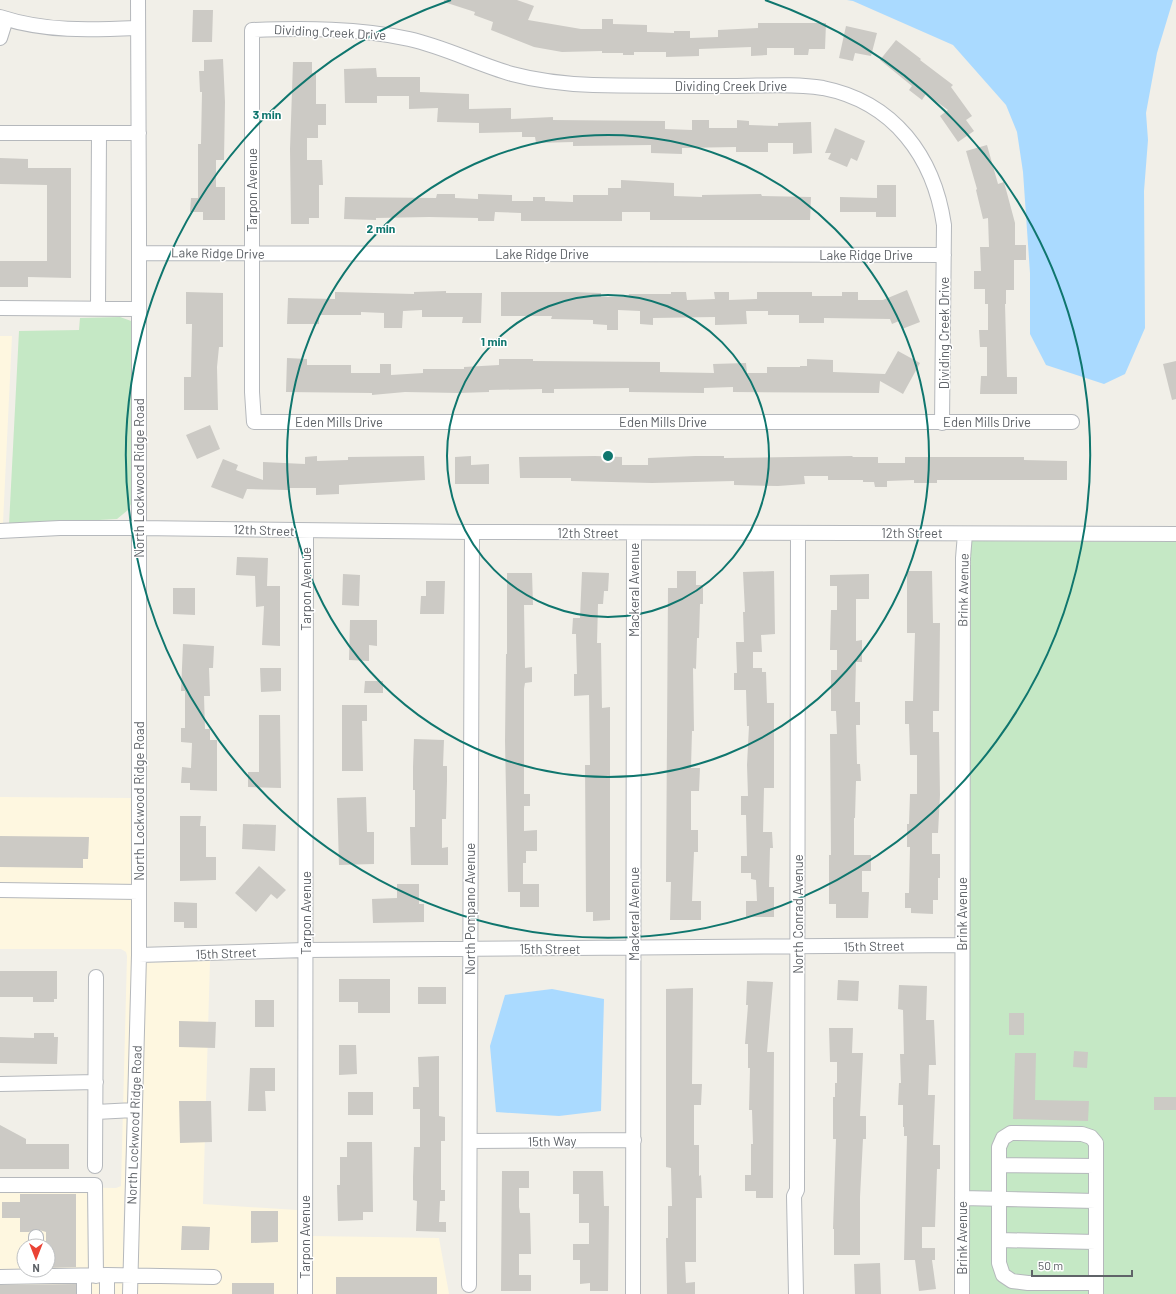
<svg xmlns="http://www.w3.org/2000/svg" width="1176" height="1294" font-family="Barlow,sans-serif">
	<style>
		.commercial { fill: #fef7e0; fill-rule: evenodd }
		.green { fill: #c5e8c5 }
		.water { fill: #aadaff }
		.building { fill: #cccac5 }
		.lines { fill: none; stroke-linecap: round; stroke-linejoin: round }
		.minor-casing { stroke: #b5b8bc; stroke-width: 16 }
		.minor { stroke: #fff; stroke-width: 14 }
		.ring { fill: none; stroke: #0f766e; stroke-width: 2 }
		.labels { text-anchor: middle; dominant-baseline: central; stroke-width: 3; stroke-linejoin: round; paint-order: stroke }
		.street-label { font-size: 13px; fill: #5f6368; stroke: #fff }
		.centre { fill: #0f766e; stroke: #fff; stroke-width: 2 }
		.ring-label { font-size: 12px; text-anchor: middle; font-weight: bold; fill: #0f766e; stroke: #fff; stroke-width: 3; stroke-linejoin: round; paint-order: stroke }
	</style>
	<rect width="100%" height="100%" fill="#f1efe8"/>
	<!-- commercial -->
	<path class="commercial" d="M0,336H12L3,523H0Z
		M0,797L132,798L131,1013L123,1233V1294H0V1186L116,1188L121,1186L127,956L126,952L121,949H0ZM24,1246H48V1270H24Z
		M210,961L203,1204L297,1210L298,1294H137V1226L145,963Z
		M312,1236L439,1238L449,1294H312Z"/>
	<!-- green -->
	<path class="green" d="M120,317L134,322L135,332L132,502L128,510L117,519L9,525L19,331L79,330L80,318Z
		M971,541L1176,542V1294H969Z"/>
	<!-- water -->
	<path class="water" d="M847,0H1173L1157,53L1146,113L1148,140L1144,191L1145,328L1125,374L1104,384L1046,365L1030,334V273L1023,172L1017,132L1006,105L953,45L853,1Z
		M552,989L604,999L601,1111L559,1116L496,1112L490,1046L505,995Z"/>
	<!-- building -->
	<path class="building" d="M444,0H517L534,6L528,20L581,29H602V19H613V24L647,25V32L674,33V31H690V38L718,37V30L758,28V23H826L825,49H809L808,55H794V48H767V55L751,56V47L699,49V56L666,57V52H634V55H623V53H602V51L562,52L534,47L491,30L493,22L474,15L475,12L444,2Z
		M193,10H213L212,42H192Z
		M846,26L877,33L871,56L855,53L853,61L839,58Z
		M896,40L921,59L920,60L953,85L951,87L972,116L966,120L974,131L958,142L940,116L948,110L926,94L922,100L909,90L912,86L880,60Z
		M223,59L225,102L224,160H216V187H225V220H203V212H190L191,198H198V144H201L202,92H200L199,71H204V60Z
		M293,62H312V73H316V104H326V125H318V138H307V160H322L323,185H319V218H309V224H291L290,149Z
		M376,68L377,77H420V92L469,94V109L511,108V119L553,117V120L665,121V129L692,130V120H709V128H737V120L749,121V125L778,126V123L811,122L812,153L793,154V143H768V152H736V147L682,148V154L651,153V145L573,146V142L536,143L535,137H522V132L479,133V123L437,122L438,108L409,109V96H377V103H345L344,69Z
		M835,128L865,141L857,161L851,158L847,167L828,159L831,153H825Z
		M987,145L998,184L1004,182L1015,223V245H1026V260H1014V290H1006V304H1005L1007,377H1017V394H980L981,376H987V347H980L979,330H988V304H985V289H974V271H981L980,247H989L988,218L983,219L976,190L977,189L966,151Z
		M0,158L28,159V168H71V278L28,277V287H0V261H47V185L0,184Z
		M621,180L674,183V196L702,197V195L761,194L762,196L811,197L810,220H650V212H622V221H521V213L495,212L494,221H478V218L429,217L376,218V220L344,219L345,197L436,198L437,194H455V198L478,199V194L512,195V201H533V197H545V201L573,202V195H608V188H621Z
		M877,185H896V217H876V212H840V197L877,198Z
		M907,290L920,322L902,329L899,321L892,324L890,319L824,318V323H799V315H768V311H746L747,324L715,325V317L653,318V325L640,324V311L618,310V330H607V325L593,324V320L551,319L552,316H501V292H575L601,293V297H628L629,294H671V292H686L687,300L715,299L714,292H729V300L757,299V292H812V296H842V292H858V300H883Z
		M446,291V293H482L481,323H462L463,317H422V310L403,311L402,328H384V313L361,312V315H319V324H287L288,298L335,299V292L414,294V292Z
		M186,292L223,293V347H219L217,367L218,410H184V377H191L192,324H186Z
		M898,351L920,363L903,394L880,381L879,393L733,392V387L704,388V393L629,392V388L554,389V393H542V389L489,390V392L459,393L405,392L372,395V393L286,392L287,358L307,359V365H351V373H380V364H391V375L423,373V369H464V367L499,365V359H533V361L660,362V372L714,373L713,364L746,363L747,373H767V367H800V366H807V359L833,360V372L885,374Z
		M1176,361V399L1172,400L1163,364Z
		M210,425L220,449L197,459L186,435Z
		M317,456V461L348,460V457L424,456L425,480L339,485V494L316,495V488H288V490L247,489L243,499L211,487L223,459L238,465L236,470L263,480V462L305,464V457Z
		M471,456V465L489,464V484H455V457Z
		M595,456L622,457V465H648V458L695,456H724V458L852,456L853,457H878V463H905V457H1024V460L1067,461V480H937V483H914V480L887,481V487H875L874,482H863V480H828V476H804L805,484L778,486L734,485V481L652,483L571,481V478H520L519,457Z
		M237,557L268,558L267,586H280V646L262,645L264,606L256,607L255,576L236,575Z
		M677,571H696V585H703V604H700L699,638H697L696,669L693,668L694,731H692L691,768H700L699,791H691V830H698V852H694L692,901H701V920H670L671,882H666L668,588H677Z
		M774,571L775,634L761,635L762,652H753V668H762V672H766L767,703H774V788H764L763,832H772L773,848H770L769,887H774V917H746V901H757L756,880L751,879V873H741V856H747L746,815H741V796H748L747,765L749,726H747L746,690H734V673H737L736,642H744L743,612H745L743,572Z
		M907,571H932L933,623H940L939,711H933V732H939L940,795L938,833H932V854H940V878H938V900H933V914L911,913V908H905V893H909L910,847H907V824H909L910,794H917V755H910L909,724H905V701H913L915,633H907Z
		M582,572L609,573L608,591H604L603,604H598L597,643H601L602,708L610,707V920L593,921V912H586L585,765H590L589,695L574,696V674H577L576,634H572L573,618H580Z
		M507,573H532L533,605H524L525,668L532,667V682L525,683L524,689V794H530V806H524V831L537,830V851H526V863H523V884H539V907H520V892H508L505,741L506,654H507Z
		M343,574L360,575L359,606L342,605Z
		M869,574V599H856V641L862,640V662H856L855,702H860V725H856L857,764H860L861,781H856L855,818H854V855H871V871H862V892H869L868,918H836V904H829V855H831L830,734H837L836,711H831V670H837V650H830L831,610H837V586H830V575Z
		M426,581H445L444,614H420L421,596H426Z
		M173,588H195V615L173,614Z
		M350,620H377V646L369,645V661L349,660Z
		M183,644L214,646L213,668H209L210,696H204L205,729H210V740H217V791L190,790V783H181L182,767L191,768L192,743L181,742V728H185V691H181Z
		M260,668H281V691L261,692Z
		M365,681H383V693H364Z
		M342,705H367V721H362L363,771H342Z
		M259,715H280L281,788L248,787V772H259Z
		M414,739L444,740L443,766H447V781L446,819H442V848L448,847V865H411L410,827H415V790H413V767Z
		M366,797L367,832H374V864L339,865L337,798Z
		M180,816H201L200,826H206V857H216V880L180,881Z
		M243,824L276,825L275,851L242,849Z
		M0,836L89,837L88,859H83V868L0,867Z
		M259,866L286,890L277,899L271,894L256,912L235,893Z
		M397,884H419V904H424V922L373,923L372,899L397,898Z
		M174,902L197,903V928H184V922H174Z
		M0,971H57V999H54V1002H33V997H0Z
		M339,979H390V1013H358V1002H339Z
		M838,980L859,981L858,1001L837,1000Z
		M747,981L773,982L767,1052H774L773,1198H756V1191H745V1175H751V1144H753L752,1110H749L750,1068H748V1044H745L748,1005H746Z
		M899,985L927,986L926,1020H934L936,1065H929L928,1095H935L933,1145H940V1169H937L935,1227H922V1248H935V1260H932L936,1289L919,1291L915,1260H904L907,1136H904V1127H903V1105H898L899,1083H901L900,1054H904L903,1010L898,1009Z
		M418,987H446V1004H418Z
		M693,988L692,1084H702L701,1105H694V1145H699V1176L701,1175L702,1198H696V1262H685L686,1283L695,1282V1294H667L666,1238H668V1206H672L671,1168L666,1167V989Z
		M255,1000H274V1027H255Z
		M1009,1013H1024V1035H1009Z
		M179,1021L216,1022L215,1048L179,1047Z
		M829,1028H853L852,1053H863L860,1116H866V1139H863L860,1197V1255H834V1229H833L836,1139H833V1097H835V1083H837V1062H830Z
		M34,1033H54V1037H58L57,1064L0,1063V1037L34,1038Z
		M339,1045H356L357,1074L339,1075Z
		M1074,1051L1088,1052L1087,1068L1073,1067Z
		M1015,1053H1036L1035,1100L1089,1101L1088,1121L1013,1119Z
		M439,1056V1116L445,1117V1141H441V1190H445V1201H440L439,1222H446V1232L416,1231L417,1201L413,1200V1177L414,1147H420V1109H413V1087H419L418,1057Z
		M250,1068H275V1091H265L266,1111H248Z
		M348,1092H373V1115H348Z
		M1154,1097H1176V1110H1154Z
		M179,1101H211L212,1142L180,1143Z
		M0,1125L26,1139V1144H69V1169H0Z
		M347,1142H372L373,1212H363V1220L338,1221L337,1185H340V1157H347Z
		M502,1171H529V1188H519V1207L520,1213H530L531,1254H519V1275H531V1291H501Z
		M573,1171H603L604,1206H609L608,1291H590V1283L580,1284V1260H573V1244H589V1223H579V1194H573Z
		M20,1194H76V1267L48,1268V1246H46V1232L36,1229L29,1232H20V1218H2V1202H20Z
		M251,1211H278V1242L251,1243Z
		M182,1226L210,1227L209,1250H181Z
		M880,1263L881,1294H855L854,1264Z
		M336,1277H437V1294H336Z
		M232,1283H274V1294H232Z
		M76,1284V1294H0V1285Z"/>
	<g class="lines">
		<defs>
			<path id="minor" d="M0,17C46,32 90,30 138,28
				M0,38L6,19
				M0,133H139
				M139,253L944,255
				M0,308L139,309
				M98,308L99,133
				M942,423L944,225C934,157 894,102 823,88C794,83 762,86 732,86C686,86 639,86 593,85C565,84 538,81 512,74C477,64 445,47 409,39C359,28 304,28 252,30V392L254,422H1072
				M0,531L60,528H138L472,532L1176,534
				M0,890L139,892
				M139,955L306,950L962,945
				M0,1084L96,1082
				M96,1112L134,1110
				M470,1141L634,1140
				M999,1165L1096,1166
				M95,1166L96,977
				M0,1185H95L96,1276
				M962,1198L1096,1201
				M36,1237V1246
				M999,1240L1096,1242
				M84,1276V1294
				M0,1277L107,1275L214,1277
				M1096,1283H1028L1012,1281L1003,1275L999,1263V1147L1003,1138L1011,1133L1082,1134L1091,1137L1096,1143V1294
				M469,1285L472,532
				M107,1294V1275
				M130,1294L139,955V231L138,0
				M305,1294L306,531
				M633,1294L634,533
				M796,1294L794,1196L797,1190L798,533
				M962,1294L963,558L965,534"/>
		</defs>
		<!-- minor casing -->
		<use href="#minor" class="minor-casing"/>
		<!-- minor -->
		<use href="#minor" class="minor"/>
	</g>
	<!-- distance rings -->
	<g class="ring">
		<circle cx="608" cy="456" r="161"/>
		<circle cx="608" cy="456" r="321"/>
		<path d="M765 0A482 482 0 1 1 451 0"/>
	</g>
	<g class="labels">
		<!-- street labels -->
		<g class="street-label">
			<text transform="translate(330 32) rotate(3)">Dividing Creek Drive</text>
			<text x="731" y="86">Dividing Creek Drive</text>
			<text transform="translate(252 190) rotate(-90)">Tarpon Avenue</text>
			<text transform="translate(218 253) rotate(1)">Lake Ridge Drive</text>
			<text x="542" y="254">Lake Ridge Drive</text>
			<text x="866" y="255">Lake Ridge Drive</text>
			<text transform="translate(944 333) rotate(-90)">Dividing Creek Drive</text>
			<text x="339" y="422">Eden Mills Drive</text>
			<text x="663" y="422">Eden Mills Drive</text>
			<text x="987" y="422">Eden Mills Drive</text>
			<text transform="translate(139 478) rotate(-90)">North Lockwood Ridge Road</text>
			<text transform="translate(264 530) rotate(2)">12th Street</text>
			<text x="588" y="533">12th Street</text>
			<text x="912" y="533">12th Street</text>
			<text transform="translate(306 589) rotate(-90)">Tarpon Avenue</text>
			<text transform="translate(634 590) rotate(-90)">Mackeral Avenue</text>
			<text transform="translate(963 590) rotate(-89)">Brink Avenue</text>
			<text transform="translate(139 801) rotate(-90)">North Lockwood Ridge Road</text>
			<text transform="translate(470 909) rotate(-90)">North Pompano Avenue</text>
			<text transform="translate(306 913) rotate(-90)">Tarpon Avenue</text>
			<text transform="translate(634 914) rotate(-90)">Mackeral Avenue</text>
			<text transform="translate(798 914) rotate(-90)">North Conrad Avenue</text>
			<text transform="translate(962 914) rotate(-90)">Brink Avenue</text>
			<text transform="translate(874 946) rotate(-1)">15th Street</text>
			<text x="550" y="949">15th Street</text>
			<text transform="translate(226 953) rotate(-2)">15th Street</text>
			<text transform="translate(134 1125) rotate(-88)">North Lockwood Ridge Road</text>
			<text transform="translate(552 1141) rotate(-1)">15th Way</text>
			<text transform="translate(305 1237) rotate(-90)">Tarpon Avenue</text>
			<text transform="translate(962 1238) rotate(-90)">Brink Avenue</text>
		</g>
	</g>
	<circle cx="608" cy="456" r="6" class="centre"/>
	<g class="ring-label">
		<text x="267" y="119">3 min</text>
		<text x="381" y="233">2 min</text>
		<text x="494" y="346">1 min</text>
	</g>
	<!-- north arrow -->
	<g transform="translate(36 1258) rotate(180)"><circle r="19" fill="#ffffff" stroke="#bfc1c3"/>
	<path d="M0-3L7 15L0 10L-7 15Z" fill="#ea4335"/>
	<text y="-6" font-size="11" font-weight="bold" text-anchor="middle" fill="#5f6368">N</text>
	</g>
	<!-- scale -->
	<path d="M1032 1270v6h100v-6" fill="none" stroke="#5f6368" stroke-width="2"/>
	<text x="1038" y="1270" font-size="12" fill="#5f6368" stroke="#ffffff" stroke-width="3" paint-order="stroke">50 m</text>
</svg>
